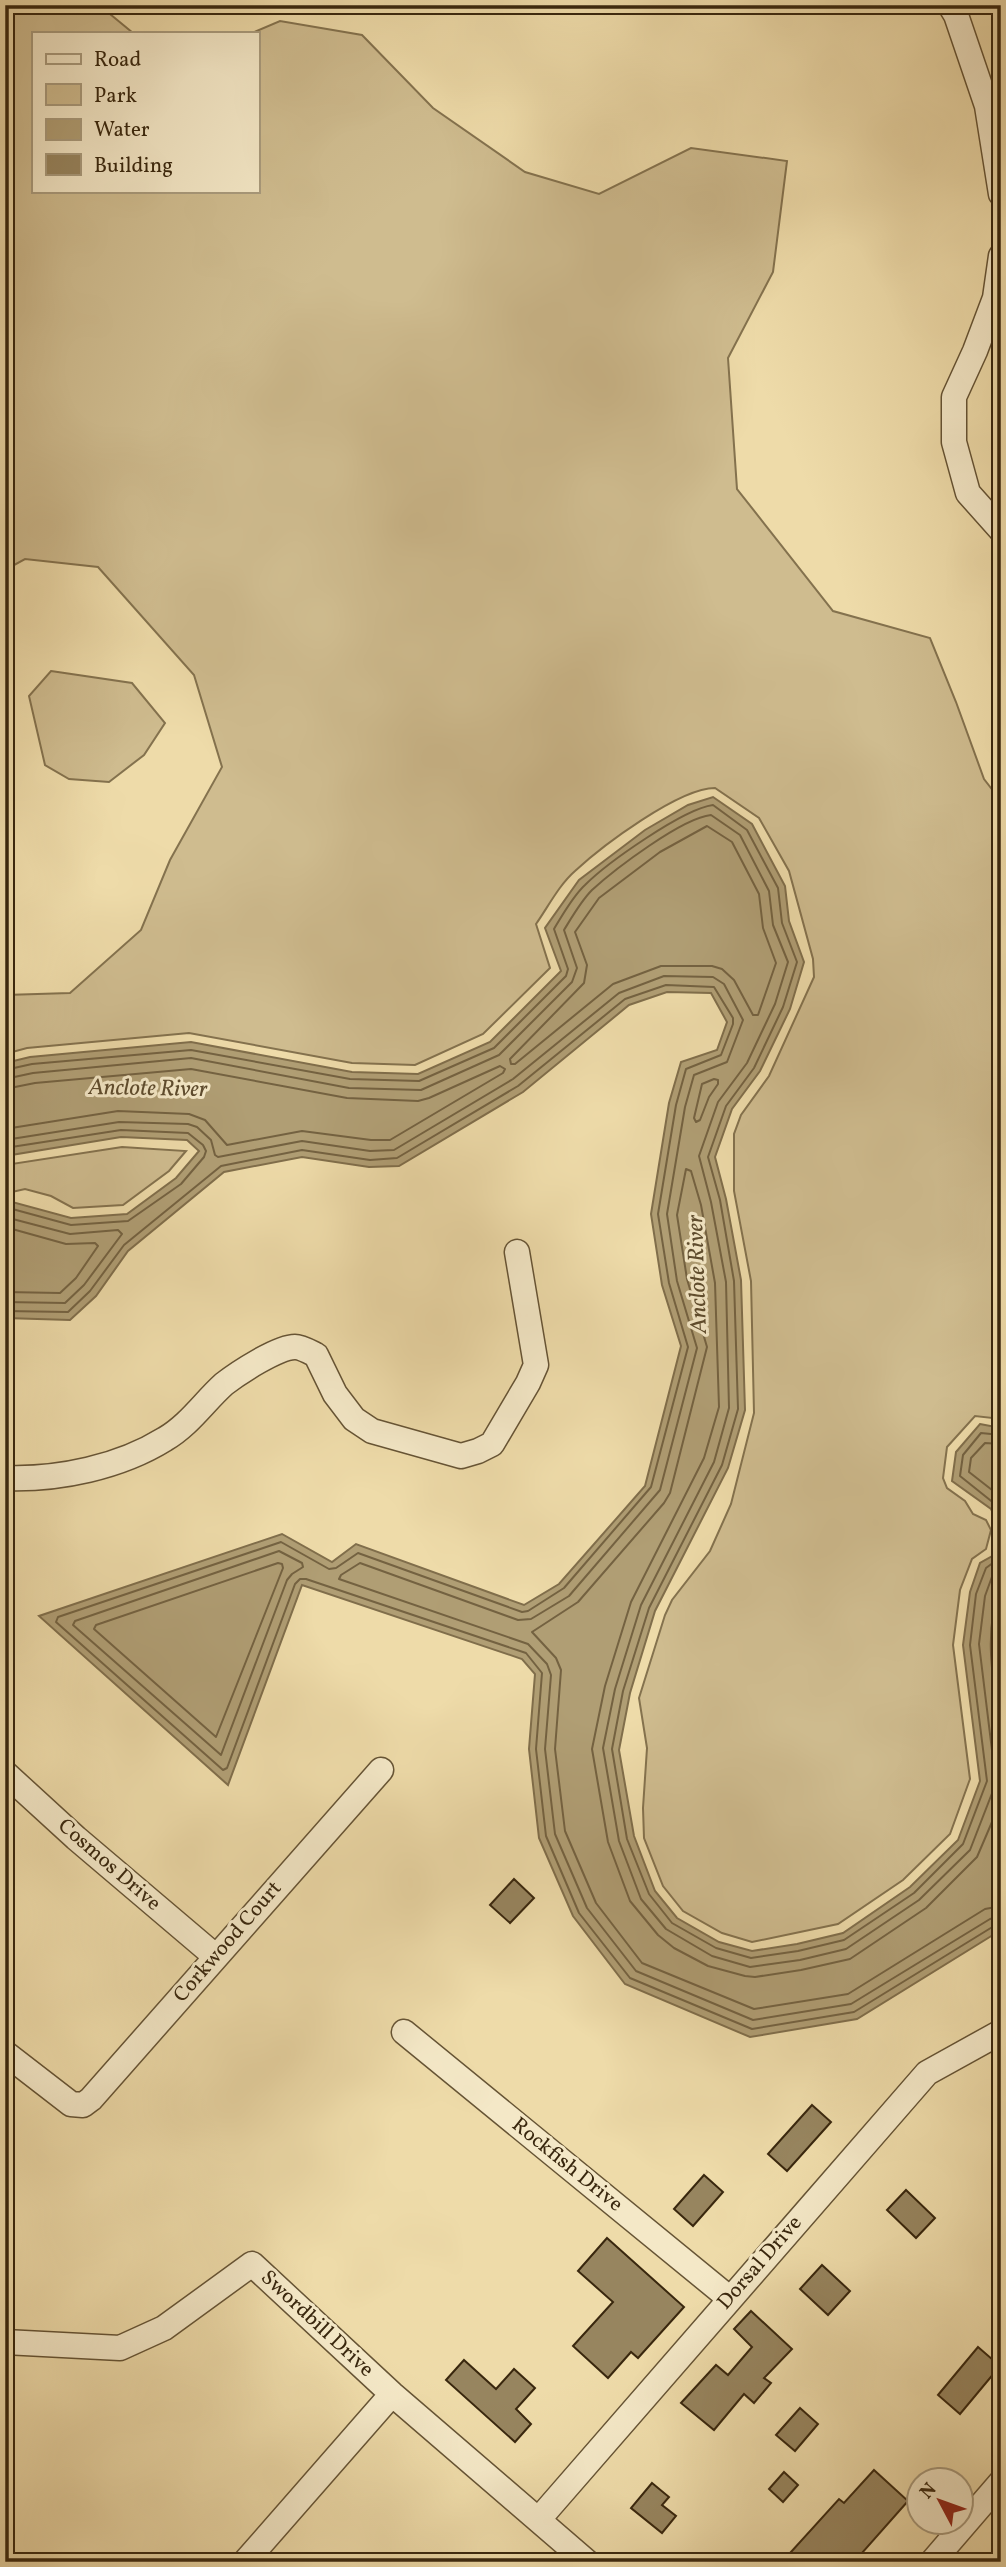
<svg xmlns="http://www.w3.org/2000/svg" width="1006" height="2567" font-family="Vollkorn,serif">
	<style>
		.green { fill: #cfbc8f; stroke: #84724e; stroke-width: 2 }
		.water { fill: #b09e74; stroke: #806e4b; stroke-width: 2 }
		.lines { fill: none; stroke-linecap: round; stroke-linejoin: round }
		.shore { stroke: #746241; stroke-width: 2 }
		.building { fill: #97855f; stroke: #39270e; stroke-width: 2 }
		.street-casing { stroke: #665435; stroke-width: 27 }
		.street { stroke: #f4e8c7; stroke-width: 24 }
		.labels { text-anchor: middle; dominant-baseline: central; stroke-width: 6; stroke-linejoin: round; paint-order: stroke }
		.street-label { font-size: 21px; fill: #39270e; stroke: #f4e8c7 }
		.water-label { font-size: 23px; font-style: italic; fill: #5d4b2d; stroke: #f4e8c7 }
	</style>
	<rect width="100%" height="100%" fill="#eedba9"/>
	<filter id="stains"><feTurbulence type="fractalNoise" baseFrequency=".00286" numOctaves="4"/><feColorMatrix values="0 0 0 0 .2 0 0 0 0 .09 0 0 0 0 .02 0 0 0 .5 -.17"/></filter>
	<radialGradient id="worn" r=".72"><stop offset=".6" stop-color="#630" stop-opacity="0"/><stop offset="1" stop-color="#630" stop-opacity=".3"/></radialGradient>
	<!-- green -->
	<path class="green" d="M5,5H99L133,33H33V191H257V33H252L280,21L362,35L433,108L525,172L599,194L691,148L787,161L773,272L728,358L737,489L833,611L930,638L956,702L984,779L1001,801V1419L975,1416L947,1447L943,1478L947,1488L965,1501L973,1514L986,1520L991,1530L986,1549L972,1559L960,1590L953,1645L970,1779L950,1834L903,1880L838,1924L752,1942L722,1933L683,1911L663,1886L644,1838L643,1808L647,1748L639,1698L665,1615L672,1600L710,1551L731,1504L754,1413L751,1281L734,1191V1134L741,1115L769,1076L814,977L813,959L789,871L759,818L715,788C679,788 602,846 575,871C559,885 548,907 536,924L550,968L483,1034L415,1065L352,1063L189,1033L27,1048L5,1054V995L70,993L141,930L170,860L222,767L194,675L98,567L25,559L5,570Z
		M51,671L132,683L165,723L144,755L109,782L69,779L45,765L29,696Z
		M122,1147L186,1151L169,1171L123,1205L73,1208L51,1196L25,1189L12,1192L5,1191V1165Z"/>
	<!-- water -->
	<path class="water" d="M713,797L752,824L785,886L789,921L804,962L790,1009L760,1071L732,1109L715,1157L726,1199L741,1280L745,1410L728,1468L655,1611L630,1693L619,1750L634,1836L655,1891L677,1918L719,1942L752,1951L797,1944L843,1933L910,1887L958,1840L980,1781L963,1645L970,1592L980,1563L994,1555L1001,1532V1930L857,2019L750,2037L625,1984L573,1916L539,1838L529,1749L535,1674L522,1659L302,1585L228,1785L39,1616L282,1534L332,1562L356,1544L524,1605L559,1584L645,1486L681,1346L662,1285L651,1214L669,1103L681,1062L717,1050L727,1022L711,993L667,992L629,1005L523,1092L399,1166L369,1167L302,1157L224,1172L128,1251L96,1296L70,1320L5,1318V1200L71,1218L127,1214L176,1178L199,1151L187,1140L121,1137L5,1156V1063L30,1057L191,1042L352,1072L418,1074L490,1042L561,971L545,928L579,880L645,830L688,805Z
		M980,1424L1001,1428V1529L991,1509L952,1481L956,1452Z"/>
	<g class="lines">
		<!-- shore -->
		<path class="shore" d="M707,826L732,842L759,894L763,928L776,963L758,1015H753L734,980L722,969L712,966H661L613,984L515,1064H511L510,1059L584,983L587,965L575,932L599,898L660,852Z
			M5,1070L32,1064L191,1050L350,1079L419,1081L494,1048L566,976L568,969L554,929C563,914 573,896 585,885C607,863 683,809 713,805L747,830L778,888L782,923L797,962L783,1007L754,1068L726,1106L708,1157L720,1200L734,1281L738,1409L722,1465L649,1608L623,1691L612,1749L627,1839L649,1894L672,1923L716,1948L751,1958L798,1951L844,1940L914,1893L963,1844L987,1781L970,1645L976,1594L986,1568L1001,1557
			M5,1079L33,1073L191,1058L349,1088L421,1090L499,1055L572,982L577,968L564,930C572,917 581,901 592,890C615,869 682,818 711,815L740,835L769,891L773,925L788,962L775,1004L747,1063L718,1102L699,1156L711,1202L726,1282L729,1408L714,1462L641,1605L615,1689L603,1748L619,1841L641,1899L666,1929L712,1956L750,1967L800,1960L846,1949L919,1900L970,1850L996,1783L979,1644L985,1596L993,1574L1001,1570
			M714,1079L718,1080V1084L709,1097L700,1120L696,1122L694,1118L702,1084Z
			M5,1089L35,1083L191,1069L347,1098L418,1101L429,1098L500,1066L505,1069L503,1073L390,1140H371L302,1131L227,1145L205,1120L189,1114L118,1111L5,1129
			M5,1140L119,1122L188,1124L197,1127L211,1140L215,1155L218,1157L302,1141L370,1151L394,1150L513,1079L619,993L664,976L713,977L724,984L743,1020L727,1062L694,1075L685,1107L667,1214L677,1281L697,1348L660,1490L569,1596L531,1619L518,1620L360,1563L341,1575L339,1579L528,1644L547,1664L551,1675L545,1749L555,1834L587,1908L636,1971L753,2020L851,2004L990,1919L1001,1916
			M5,1148L121,1130L188,1133L203,1145L206,1151L204,1157L181,1184L128,1221L71,1225L5,1207
			M5,1217L70,1234L118,1230L122,1234L84,1285L65,1303L5,1302
			M5,1227L66,1244L95,1243L98,1246L76,1278L60,1293L5,1292
			M5,1311L68,1312L90,1291L124,1245L221,1166L302,1150L370,1160L397,1158L518,1086L625,999L666,985L714,987L733,1018V1024L721,1055L686,1069L676,1105L658,1214L669,1283L688,1347L651,1487L564,1588L528,1611L522,1612L358,1553L336,1568L329,1569L281,1542L58,1617L56,1622L223,1770L227,1768L295,1584L300,1579H306L526,1653L542,1673L536,1749L546,1836L579,1913L630,1978L752,2029L854,2012L994,1926L1001,1925
			M1001,1435L981,1433L963,1455L960,1476L995,1504L1001,1514
			M1001,1444L985,1443L971,1458L969,1472L1001,1497
			M279,1551L302,1563L303,1567L292,1574L287,1580L221,1755L73,1625L75,1621Z
			M278,1563L282,1564L283,1568L216,1737L94,1629L96,1625Z
			M1001,1584C982,1633 994,1685 1001,1736
			M1001,1801L977,1857L926,1908L850,1959L801,1970L755,1977L745,1976L708,1966L674,1948L658,1935L630,1901L608,1842L592,1749L605,1686L631,1602L704,1458L719,1407L715,1283L701,1205L691,1171L686,1169L677,1215L687,1279L707,1347L670,1493L664,1503L578,1602L532,1632L556,1658L561,1670L555,1749L565,1831L596,1903L642,1963L754,2009L848,1994L985,1909L1001,1906"/>
	</g>
	<!-- building -->
	<path class="building" d="M514,1879L534,1898L510,1923L490,1905Z
		M812,2105L831,2122L787,2171L768,2154Z
		M704,2175L723,2192L693,2226L674,2209Z
		M906,2190L935,2218L916,2238L887,2210Z
		M607,2238L684,2307L638,2358L631,2352L608,2378L573,2346L613,2302L578,2271Z
		M822,2265L850,2291L828,2315L800,2289Z
		M751,2311L792,2349L764,2378L771,2383L754,2403L744,2394L714,2430L681,2403L716,2365L728,2375L752,2347L734,2329Z
		M978,2347L1000,2366L960,2414L938,2395Z
		M464,2360L496,2389L514,2369L535,2388L516,2409L531,2424L515,2442L446,2380Z
		M800,2408L818,2424L795,2451L776,2435Z
		M874,2470L908,2501L854,2562H803L791,2552L839,2499L844,2503Z
		M784,2472L798,2485L783,2502L769,2489Z
		M652,2483L669,2497L662,2505L676,2516L662,2533L631,2508Z"/>
	<g class="lines">
		<defs>
			<path id="street" d="M950,5L956,15L987,106L1001,194
				M1001,256L995,298L975,351L954,397V442L968,493L1001,530
				M5,1478C59,1480 120,1467 165,1439C189,1425 204,1402 224,1384C238,1373 278,1347 295,1347C301,1347 310,1352 316,1355L335,1394L354,1419L372,1431L461,1456L478,1451L492,1444L528,1383L536,1365L517,1252
				M5,1773L76,1838L215,1956
				M404,2032L729,2298
				M5,2053L71,2104L83,2105L91,2099L381,1770
				M5,2342L120,2348L164,2328L252,2264L392,2394L587,2562
				M539,2519L927,2073L1001,2032
				M245,2562L392,2394
				M932,2562L1001,2482"/>
		</defs>
		<!-- street casing -->
		<use href="#street" class="street-casing"/>
		<!-- street -->
		<use href="#street" class="street"/>
	</g>
	<g class="labels">
		<!-- street labels -->
		<g class="street-label">
			<text transform="translate(109 1865) rotate(41)">Cosmos Drive</text>
			<text transform="translate(228 1942) rotate(-49)">Corkwood Court</text>
			<text transform="translate(567 2165) rotate(39)">Rockfish Drive</text>
			<text transform="translate(760 2263) rotate(-49)">Dorsal Drive</text>
			<text transform="translate(317 2324) rotate(43)">Swordbill Drive</text>
		</g>
		<!-- water labels -->
		<g class="water-label">
			<text transform="translate(148 1089) rotate(1)">Anclote River</text>
			<text transform="translate(698 1274) rotate(-92)">Anclote River</text>
		</g>
	</g>
	<!-- margin -->
	<rect width="1006" height="2567" fill="none" stroke="#eedba9" stroke-width="28"/>
	<rect x="7" y="7" width="992" height="2553" fill="none" stroke="#39270e" stroke-width="3.5"/>
	<rect x="14" y="14" width="978" height="2539" fill="none" stroke="#39270e" stroke-width="2"/>
	<!-- legend -->
	<rect x="32" y="32" width="228" height="161" fill="#f4e8c7" stroke="#a99b7d" stroke-width="2"/>
	<rect x="46" y="54" width="35" height="10" fill="#f4e8c7" stroke="#a99b7d" stroke-width="2"/>
	<text x="94" y="66" font-size="21" fill="#39270e">Road</text>
	<rect x="46" y="84" width="35" height="21" fill="#cfbc8f" stroke="#a99b7d" stroke-width="2"/>
	<text x="94" y="102" font-size="21" fill="#39270e">Park</text>
	<rect x="46" y="119" width="35" height="21" fill="#b09e74" stroke="#a99b7d" stroke-width="2"/>
	<text x="94" y="136" font-size="21" fill="#39270e">Water</text>
	<rect x="46" y="154" width="35" height="21" fill="#97855f" stroke="#a99b7d" stroke-width="2"/>
	<text x="94" y="172" font-size="21" fill="#39270e">Building</text>
	<!-- north arrow -->
	<g transform="translate(940 2501) rotate(311)"><circle r="33" fill="#f4e8c7" stroke="#a99b7d" stroke-width="2"/>
	<path d="M0-5L12 26L0 18L-12 26Z" fill="#8f2418"/>
	<text y="-10" font-size="19" font-weight="bold" text-anchor="middle" fill="#39270e">N</text>
	</g>
	<rect width="100%" height="100%" filter="url(#stains)"/>
	<rect width="100%" height="100%" fill="url(#worn)"/>
</svg>
